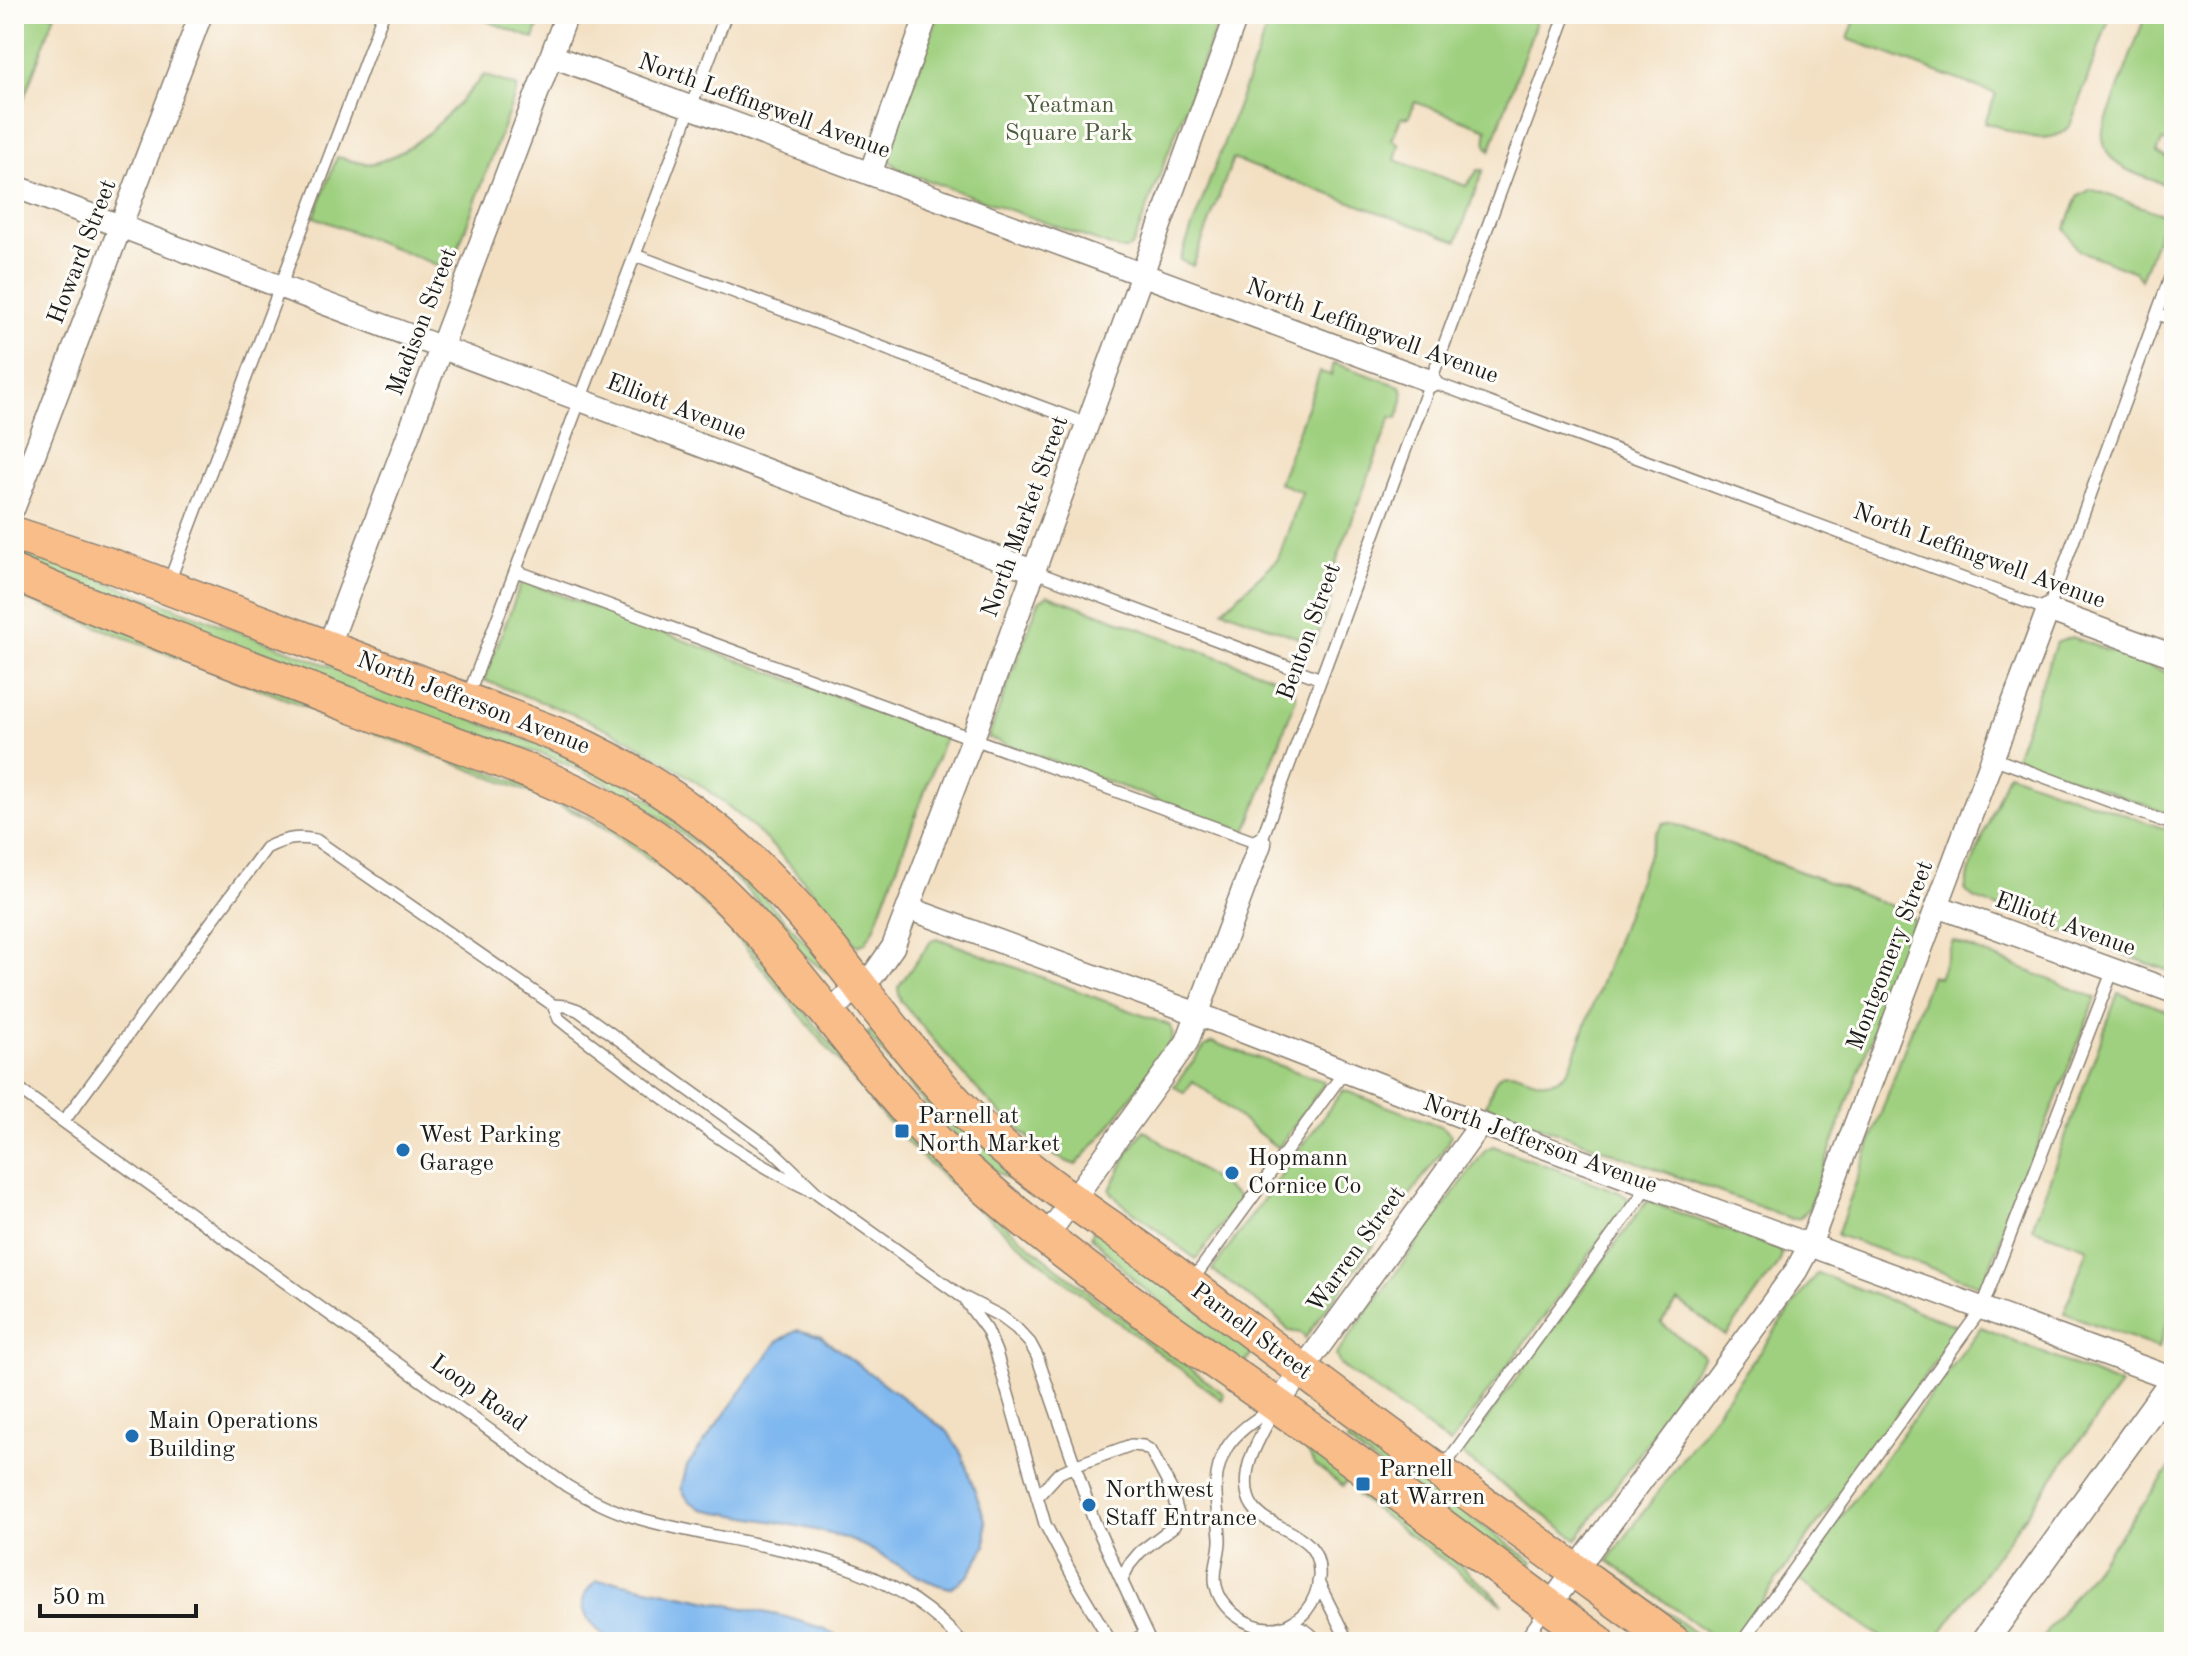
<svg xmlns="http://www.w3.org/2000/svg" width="2188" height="1656" font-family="'Old Standard TT',serif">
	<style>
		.green { fill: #9fd07f; stroke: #5e764e; stroke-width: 2 }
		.water { fill: #7fb8ef; stroke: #4e6a86; stroke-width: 2 }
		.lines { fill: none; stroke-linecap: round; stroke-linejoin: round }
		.service-casing { stroke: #887e70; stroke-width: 14 }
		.minor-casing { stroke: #887e70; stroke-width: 25 }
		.tertiary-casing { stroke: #887e70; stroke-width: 29 }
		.primary-casing { stroke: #887e70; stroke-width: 37 }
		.service { stroke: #fff; stroke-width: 11 }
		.minor { stroke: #fff; stroke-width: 22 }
		.tertiary { stroke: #fff; stroke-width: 26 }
		.primary { stroke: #f9bd89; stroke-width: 34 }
		.poi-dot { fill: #1f6fb2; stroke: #fdfcf7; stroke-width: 3 }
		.labels { text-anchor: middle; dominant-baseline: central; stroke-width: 6; stroke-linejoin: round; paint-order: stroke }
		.park-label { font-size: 24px; fill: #4a5b3f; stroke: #fdfcf7 }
		.street-label { font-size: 24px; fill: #1c1c1c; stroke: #fdfcf7 }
		.poi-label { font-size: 24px; fill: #1c1c1c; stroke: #fdfcf7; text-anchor: start }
	</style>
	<rect width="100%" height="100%" fill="#fdfcf7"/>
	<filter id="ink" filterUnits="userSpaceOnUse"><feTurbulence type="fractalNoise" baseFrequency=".0125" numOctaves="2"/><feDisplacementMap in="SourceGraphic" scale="16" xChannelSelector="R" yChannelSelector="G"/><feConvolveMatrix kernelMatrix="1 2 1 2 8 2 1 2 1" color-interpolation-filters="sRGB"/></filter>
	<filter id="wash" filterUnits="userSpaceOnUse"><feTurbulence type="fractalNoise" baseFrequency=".006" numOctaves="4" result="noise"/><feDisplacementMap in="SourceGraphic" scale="32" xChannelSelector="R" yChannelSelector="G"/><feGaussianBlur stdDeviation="1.8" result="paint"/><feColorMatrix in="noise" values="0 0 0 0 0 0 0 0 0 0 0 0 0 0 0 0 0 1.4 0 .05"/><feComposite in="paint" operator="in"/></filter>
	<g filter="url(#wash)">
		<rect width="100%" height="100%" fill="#f3e0c3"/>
		<!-- green -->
		<path class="green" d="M14,14H55L14,125Z
			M469,14H542L534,39Z
			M939,14H1221L1133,245L1128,249H1119L901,171L889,160L888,151Z
			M1272,14H1515L1536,22L1490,151C1483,143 1486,138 1487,129L1415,102L1409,117L1401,118L1392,139L1399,145L1395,160L1466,186L1478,170H1483L1457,241L1233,159L1193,266L1180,260Z
			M1857,14H2111L2071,123C2053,152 2011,131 1985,122L1996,94L1848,39Z
			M2146,14H2174V145L2162,141L2157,153L2174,160V188C2143,175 2100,170 2103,130Z
			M484,75L518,87L450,270L314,217L337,157C348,159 364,166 374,163C419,151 455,108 484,75Z
			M2091,189L2165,215L2141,280L2135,272L2078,250L2065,229L2078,197Z
			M1334,363L1400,386C1407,396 1401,407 1397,418L1391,417L1329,581L1334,591L1315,644L1223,610L1278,559L1302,492L1279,483L1320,372L1331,375Z
			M14,547L606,770L712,841L830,969L826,972L800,952L768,911L713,857L642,804L593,776L543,754L460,734L14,561Z
			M522,581L945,736L874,929L865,943L857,946C832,914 806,882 778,852C743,814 692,777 647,750C597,720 538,702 484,680Z
			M14,586L532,788L624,834L691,884L741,935L898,1125L894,1128L882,1115L736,936L682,883L613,833L587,818L529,792L14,595Z
			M1048,595L1292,684L1296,698L1246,832L988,738L1039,601Z
			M2072,637L2174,675V816L2015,757L2056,643Z
			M2008,773L2174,832V973L1973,898L1965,890L1970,870Z
			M1669,822L1910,913L1914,921L1809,1208L1800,1218L1792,1219L1486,1106C1490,1097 1492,1083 1499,1076C1516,1059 1548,1105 1571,1065L1656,833L1664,823Z
			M937,938L1169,1025C1174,1032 1173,1036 1170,1043L1107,1130L1076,1165C1016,1146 941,1048 900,1000L898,987L932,940Z
			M1953,941L2096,998L1982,1286L1837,1235L1931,975L1939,978Z
			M2118,993L2174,1013V1304L2158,1348L2064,1313L2088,1248L2032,1228Z
			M876,1027L1034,1189C983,1182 900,1074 867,1034Z
			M1212,1042L1323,1081L1324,1084L1278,1148C1248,1126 1222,1102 1193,1081L1184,1093L1174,1086L1205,1046Z
			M1343,1090L1443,1127L1451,1135L1449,1142L1305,1338L1301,1333L1289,1331L1272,1313L1212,1270Z
			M903,1130C1000,1230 1113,1311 1224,1394L1222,1400C1110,1317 997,1234 899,1134Z
			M1144,1130L1241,1199L1196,1259L1118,1200L1110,1190L1128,1153Z
			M1493,1146L1619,1192L1628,1198V1203L1450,1444L1340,1365L1336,1355L1486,1149Z
			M1647,1201L1778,1249L1782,1254L1780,1261L1726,1336L1678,1301L1661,1323L1704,1356L1676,1394L1680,1398L1577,1539L1461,1454Z
			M1094,1229L1253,1352L1243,1366L1137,1283L1091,1236Z
			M1817,1273L1960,1327L1732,1642H1721L1608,1561Z
			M1981,1327L2120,1385L1934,1642H1888L1796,1578Z
			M1353,1432L1533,1562L1525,1572L1347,1442Z
			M1315,1448L1351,1475L1343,1486L1314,1464L1307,1451Z
			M2174,1463V1642H2039Z
			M1365,1485L1492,1592L1503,1605L1357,1496Z
			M1608,1569L1707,1642H1698L1621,1586Z"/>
		<!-- water -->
		<path class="water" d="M798,1330L820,1336L948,1432L962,1455L986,1522V1546L968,1576L950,1588C916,1581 887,1555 855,1542C807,1524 752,1519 702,1509L688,1500L681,1488L687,1466L778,1341Z
			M597,1581H614L786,1617L825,1629L847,1642H612C591,1626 567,1603 597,1581Z"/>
	</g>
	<g filter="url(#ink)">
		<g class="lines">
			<defs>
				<path id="service" d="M635,255L1087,424
					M2157,314L2174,320
					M1430,381L2048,610L2174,267
					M516,571L1260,844L1566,14
					M1033,571L1321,679
					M169,582L383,14
					M468,696L726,14
					M1993,758L2174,825
					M553,1005L559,1019L569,1027C646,1084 722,1149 810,1190
					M14,1086L567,1486C589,1499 610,1510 634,1517C747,1551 878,1545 961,1642
					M64,1121L266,848C284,839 296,836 316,840L553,1005L566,1006L578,1010L771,1149L817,1193L961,1296L1000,1316L1016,1328L1030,1343L1037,1356L1094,1521L1150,1642
					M1191,1282L1344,1072
					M967,1303L987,1330L996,1352L1045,1524L1078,1586L1111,1642
					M1276,1406C1263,1434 1240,1464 1248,1496C1258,1535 1323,1523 1319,1578C1318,1590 1314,1601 1306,1611C1297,1621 1283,1629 1269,1628C1246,1627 1221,1609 1216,1586C1212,1570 1221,1553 1220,1538C1218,1505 1209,1480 1226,1449C1237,1430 1258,1418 1276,1406Z
					M1442,1469L1649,1185
					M1037,1497L1059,1473L1074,1466L1131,1445L1143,1446L1151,1451L1171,1489L1178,1514L1174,1526L1140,1552L1129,1565L1122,1580
					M1318,1582L1348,1642
					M1289,1625C1301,1627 1310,1631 1317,1642
					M1131,1642L1146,1633
					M1523,1642L1546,1610
					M1742,1642L1982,1308L2113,970"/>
				<path id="minor" d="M552,56L1430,381
					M870,174L927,14
					M14,186L1033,571
					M14,507L201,14
					M328,648L567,14
					M1937,906L2174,992
					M908,908L1198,1014L1481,1124L2174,1379
					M827,1013L874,974L893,947L973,738L1237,14
					M1046,1237L1187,1042L1260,844
					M1276,1406L1481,1124
					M1549,1606L1796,1271L1810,1245L2048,610L2174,656"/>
				<path id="tertiary" d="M1984,1642L2174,1379"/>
				<path id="primary" d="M14,534L112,566L563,737C631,767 695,809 750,860C840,944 900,1055 992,1138C1050,1189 1117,1230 1178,1276C1341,1401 1507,1521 1673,1642
					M14,573C139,627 267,674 395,722C484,755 575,782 653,836C776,919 845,1055 951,1156C1063,1261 1192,1344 1316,1433C1411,1501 1503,1573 1598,1642"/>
			</defs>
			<!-- service casing -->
			<use href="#service" class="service-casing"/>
			<!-- minor casing -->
			<use href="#minor" class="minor-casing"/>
			<!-- tertiary casing -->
			<use href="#tertiary" class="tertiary-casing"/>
			<!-- primary casing -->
			<use href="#primary" class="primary-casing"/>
			<!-- service -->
			<use href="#service" class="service"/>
			<!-- minor -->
			<use href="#minor" class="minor"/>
			<!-- tertiary -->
			<use href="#tertiary" class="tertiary"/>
			<!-- primary -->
			<use href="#primary" class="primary"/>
		</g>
	</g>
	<!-- markers -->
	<g class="poi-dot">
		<rect x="894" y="1123" width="16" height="16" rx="4"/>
		<circle cx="403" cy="1150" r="8"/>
		<circle cx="1232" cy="1173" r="8"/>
		<circle cx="132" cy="1436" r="8"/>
		<rect x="1355" y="1476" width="16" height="16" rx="4"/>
		<circle cx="1089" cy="1505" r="8"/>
	</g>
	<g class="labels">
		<!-- park labels -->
		<g class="park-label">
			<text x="1069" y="106">Yeatman<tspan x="1069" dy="28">Square Park</tspan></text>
		</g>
		<!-- street labels -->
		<g class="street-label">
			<text transform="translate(764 107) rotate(20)">North Leffingwell Avenue</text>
			<text transform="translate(83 252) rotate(-69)">Howard Street</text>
			<text transform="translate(423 322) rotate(-69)">Madison Street</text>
			<text transform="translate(1372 332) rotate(20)">North Leffingwell Avenue</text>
			<text transform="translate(676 408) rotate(21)">Elliott Avenue</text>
			<text transform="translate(1026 517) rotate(-70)">North Market Street</text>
			<text transform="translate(1979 557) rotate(20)">North Leffingwell Avenue</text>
			<text transform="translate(1310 632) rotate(-70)">Benton Street</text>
			<text transform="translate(473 704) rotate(21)">North Jefferson Avenue</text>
			<text transform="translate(2065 925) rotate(20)">Elliott Avenue</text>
			<text transform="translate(1891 956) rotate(-69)">Montgomery Street</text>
			<text transform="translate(1540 1145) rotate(20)">North Jefferson Avenue</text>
			<text transform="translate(1357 1250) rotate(-54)">Warren Street</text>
			<text transform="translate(1251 1332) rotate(37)">Parnell Street</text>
			<text transform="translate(478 1394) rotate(36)">Loop Road</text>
		</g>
		<!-- poi labels -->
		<g class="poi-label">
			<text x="918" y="1117">Parnell at<tspan x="918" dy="28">North Market</tspan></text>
			<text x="419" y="1136">West Parking<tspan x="419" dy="28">Garage</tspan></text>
			<text x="1248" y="1159">Hopmann<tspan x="1248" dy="28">Cornice Co</tspan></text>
			<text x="148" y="1422">Main Operations<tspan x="148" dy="28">Building</tspan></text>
			<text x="1379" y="1470">Parnell<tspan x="1379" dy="28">at Warren</tspan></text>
			<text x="1105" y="1491">Northwest<tspan x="1105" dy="28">Staff Entrance</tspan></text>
		</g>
	</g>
	<!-- margin -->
	<rect width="2188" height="1656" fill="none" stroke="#fdfcf7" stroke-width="48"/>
	<!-- scale -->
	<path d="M40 1604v12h156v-12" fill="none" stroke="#1c1c1c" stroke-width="4"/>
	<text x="52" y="1604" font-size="24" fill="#1c1c1c" stroke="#fdfcf7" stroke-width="6" paint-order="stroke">50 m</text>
</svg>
